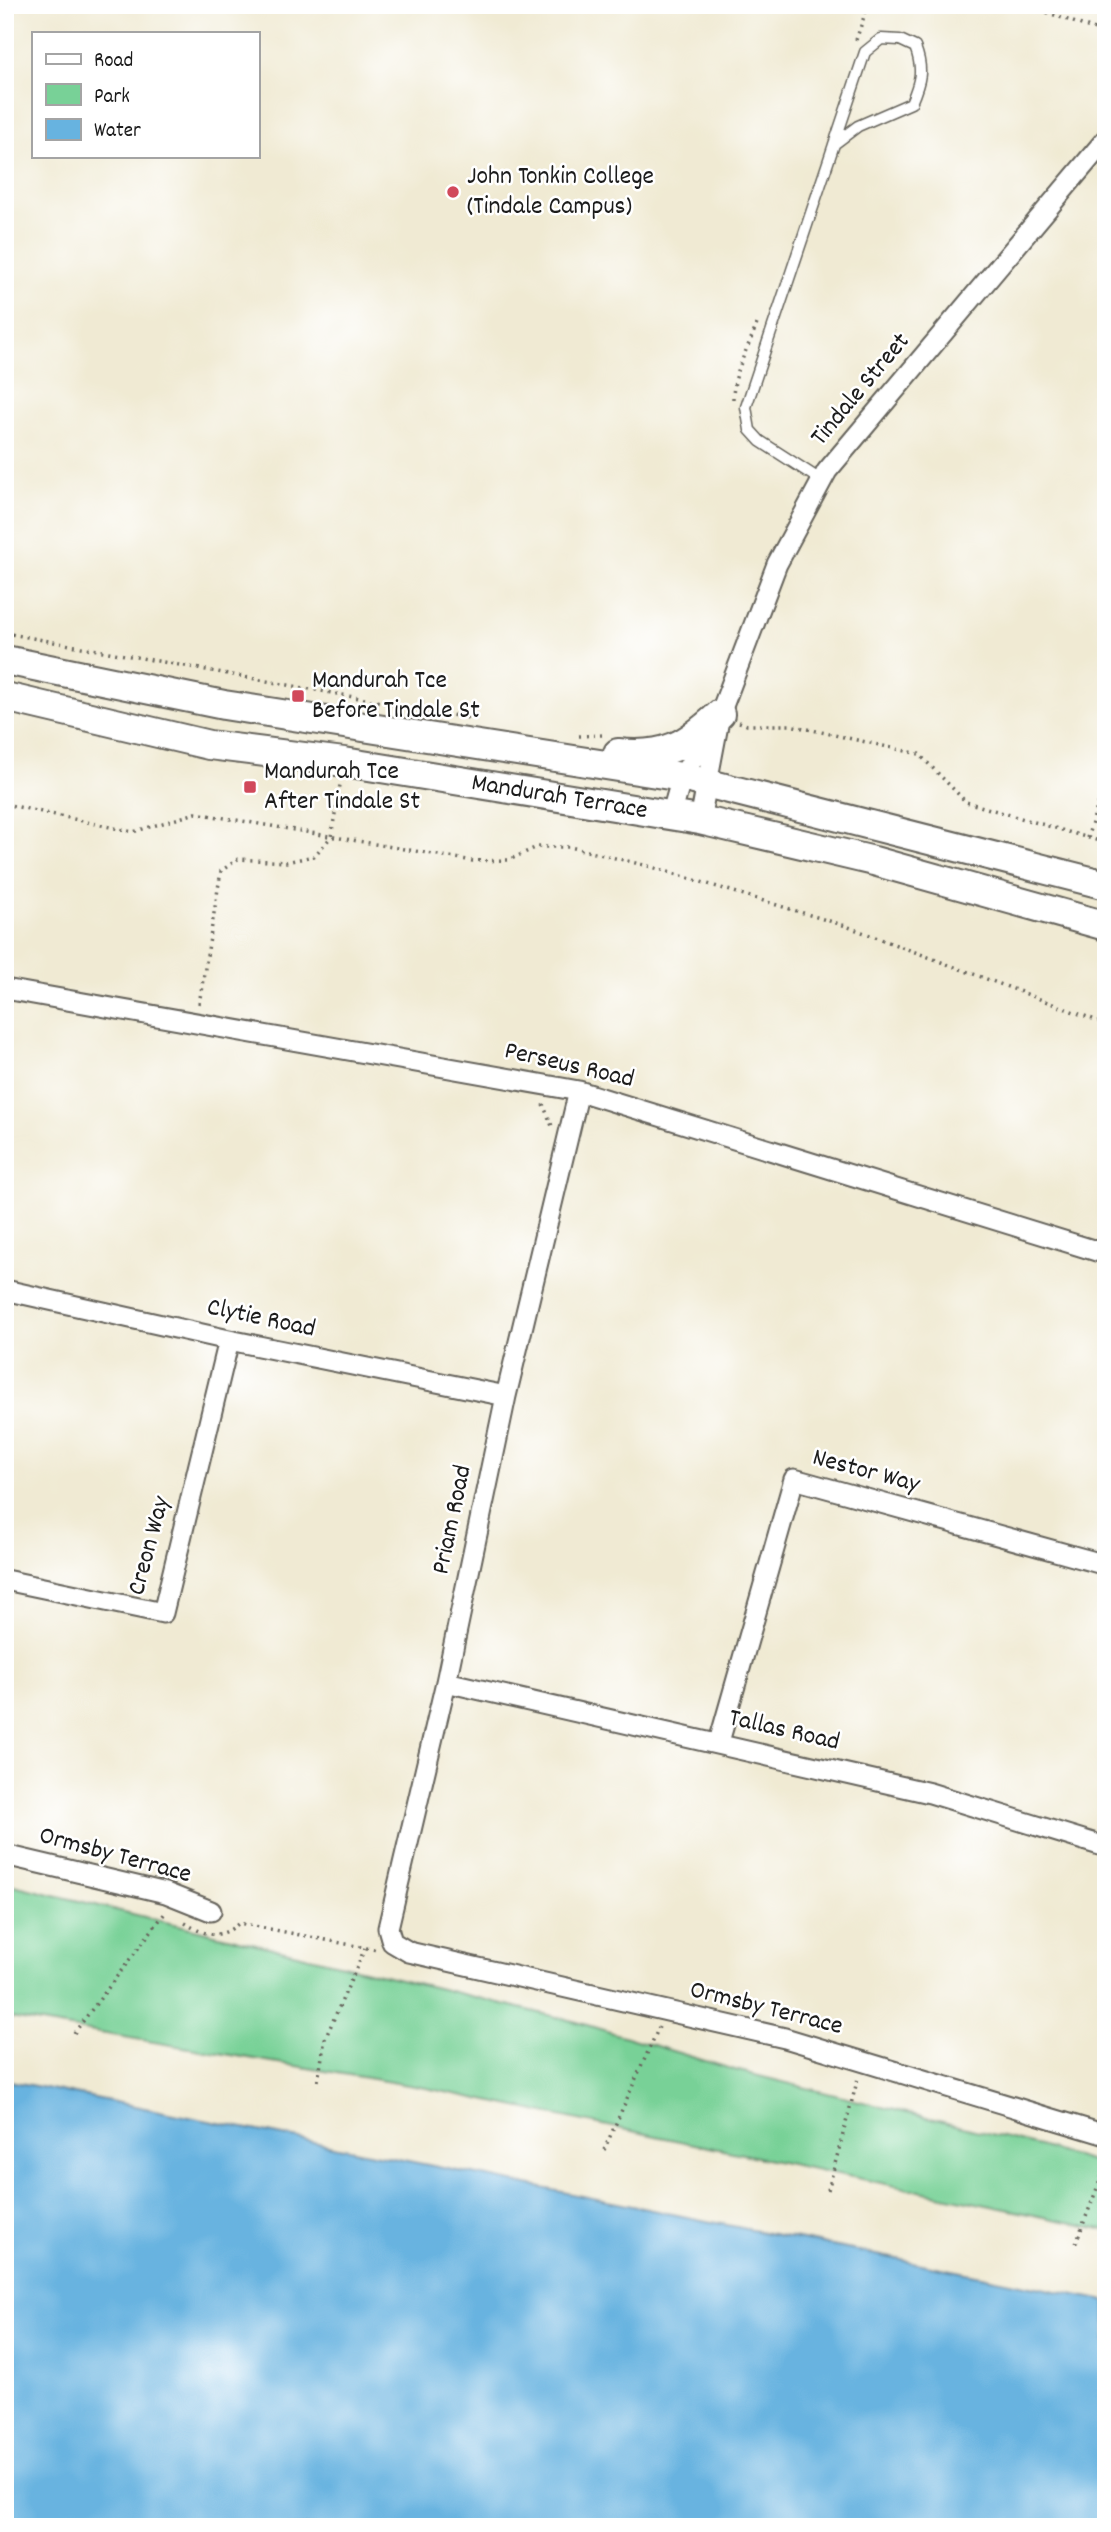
<svg xmlns="http://www.w3.org/2000/svg" width="1111" height="2532" font-family="Dekko,sans-serif">
	<style>
		.green { fill: #78d197; stroke: #4a765a; stroke-width: 2 }
		.water { fill: #67b3e0; stroke: #42687e; stroke-width: 2 }
		.lines { fill: none; stroke-linecap: round; stroke-linejoin: round }
		.service-casing { stroke: #66645c; stroke-width: 13 }
		.minor-casing { stroke: #66645c; stroke-width: 23 }
		.secondary-casing { stroke: #66645c; stroke-width: 32 }
		.path { stroke: #66645c; stroke-width: 3.5; stroke-dasharray: 2 5; stroke-linecap: butt }
		.service { stroke: #fff; stroke-width: 10 }
		.minor { stroke: #fff; stroke-width: 19 }
		.secondary { stroke: #fff; stroke-width: 28 }
		.poi-dot { fill: #d1495b; stroke: #fff; stroke-width: 2.5 }
		.labels { text-anchor: middle; dominant-baseline: central; stroke-width: 5; stroke-linejoin: round; paint-order: stroke }
		.poi-label { font-size: 26px; fill: #1c1c1c; stroke: #fff; text-anchor: start }
		.street-label { font-size: 26px; fill: #1c1c1c; stroke: #fff }
	</style>
	<rect width="100%" height="100%" fill="#fff"/>
	<filter id="ink" filterUnits="userSpaceOnUse"><feTurbulence type="fractalNoise" baseFrequency=".0143" numOctaves="2"/><feDisplacementMap in="SourceGraphic" scale="14" xChannelSelector="R" yChannelSelector="G"/><feConvolveMatrix kernelMatrix="1 2 1 2 8 2 1 2 1" color-interpolation-filters="sRGB"/></filter>
	<filter id="wash" filterUnits="userSpaceOnUse"><feTurbulence type="fractalNoise" baseFrequency=".00686" numOctaves="4" result="noise"/><feDisplacementMap in="SourceGraphic" scale="28" xChannelSelector="R" yChannelSelector="G"/><feGaussianBlur stdDeviation="1.57" result="paint"/><feColorMatrix in="noise" values="0 0 0 0 0 0 0 0 0 0 0 0 0 0 0 0 0 1.4 0 .05"/><feComposite in="paint" operator="in"/></filter>
	<g filter="url(#wash)">
		<rect width="100%" height="100%" fill="#f0ead3"/>
		<!-- green -->
		<path class="green" d="M5,1883L577,2022L735,2070L1039,2146L1106,2166V2230L426,2088L5,2017Z"/>
		<!-- water -->
		<path class="water" d="M5,2080L1106,2301V2527H5Z"/>
	</g>
	<g filter="url(#ink)">
		<g class="lines">
			<defs>
				<path id="service" d="M822,481L760,441L750,430L746,407L865,52L881,39L900,40L915,47C924,70 920,82 911,103L858,126L834,144"/>
				<path id="minor" d="M1101,5L1106,7
					M671,816L682,777L720,714L777,564L827,471L1106,139
					M700,820L718,725
					M5,989L579,1091L1106,1254
					M579,1091L506,1396L446,1682L388,1928L392,1942L409,1952L785,2038L1106,2135
					M5,1290L229,1340L506,1396
					M5,1580L163,1613L229,1340
					M446,1682L930,1793L1106,1847
					M719,1742L794,1479L1106,1565
					M5,1855L166,1893L211,1911"/>
				<g id="secondary">
					<path d="M5,660L224,705L682,777L1106,885"/>
					<path id="s1" d="M5,697L209,745L344,762L700,820L874,861L1106,926"/>
					<path d="M618,753C666,758 686,745 720,714"/>
				</g>
			</defs>
			<!-- service casing -->
			<use href="#service" class="service-casing"/>
			<!-- minor casing -->
			<use href="#minor" class="minor-casing"/>
			<!-- secondary casing -->
			<use href="#secondary" class="secondary-casing"/>
			<!-- path -->
			<path class="path" d="M1027,5L1106,34
				M856,40L868,5
				M733,399C733,372 749,347 758,321
				M5,633L468,718
				M739,722L747,725H790L919,754L966,802L1106,843
				M579,736L603,735
				M5,804L133,832L196,813L473,861L509,860L537,847H570L652,867L846,926L1106,1024
				M1087,838L1106,780
				M199,1004L221,871L238,859L286,862L314,856L331,837L340,785
				M543,1104L552,1126
				M185,1923C206,1936 220,1940 239,1923L377,1950
				M74,2033L165,1913
				M318,2081L325,2039L365,1948
				M604,2150L659,2027
				M828,2190L858,2078
				M1076,2243L1106,2165"/>
			<!-- service -->
			<use href="#service" class="service"/>
			<!-- minor -->
			<use href="#minor" class="minor"/>
			<!-- secondary -->
			<use href="#secondary" class="secondary"/>
		</g>
	</g>
	<!-- markers -->
	<g class="poi-dot">
		<circle cx="453" cy="192" r="7"/>
		<rect x="291" y="689" width="14" height="14" rx="3.5"/>
		<rect x="243" y="780" width="14" height="14" rx="3.5"/>
	</g>
	<g class="labels">
		<!-- poi labels -->
		<g class="poi-label">
			<text x="467" y="177">John Tonkin College<tspan x="467" dy="30">(Tindale Campus)</tspan></text>
			<text x="312" y="681">Mandurah Tce<tspan x="312" dy="30">Before Tindale St</tspan></text>
			<text x="264" y="772">Mandurah Tce<tspan x="264" dy="30">After Tindale St</tspan></text>
		</g>
		<!-- street labels -->
		<g class="street-label">
			<text transform="translate(861 390) rotate(-50)">Tindale Street</text>
			<text stroke="none"><textPath href="#s1" startOffset="564">Mandurah Terrace</textPath></text>
			<text transform="translate(569 1066) rotate(13)">Perseus Road</text>
			<text transform="translate(261 1319) rotate(12)">Clytie Road</text>
			<text transform="translate(866 1472) rotate(15)">Nestor Way</text>
			<text transform="translate(453 1520) rotate(-78)">Priam Road</text>
			<text transform="translate(150 1546) rotate(-75)">Creon Way</text>
			<text transform="translate(784 1731) rotate(13)">Tallas Road</text>
			<text transform="translate(115 1856) rotate(15)">Ormsby Terrace</text>
			<text transform="translate(766 2009) rotate(14)">Ormsby Terrace</text>
		</g>
	</g>
	<!-- margin -->
	<rect width="1111" height="2532" fill="none" stroke="#fff" stroke-width="28"/>
	<!-- legend -->
	<rect x="32" y="32" width="228" height="126" fill="#ffffff" stroke="#a4a4a4" stroke-width="2"/>
	<rect x="46" y="54" width="35" height="10" fill="#ffffff" stroke="#a4a4a4" stroke-width="2"/>
	<text x="94" y="66" font-size="21" fill="#1c1c1c">Road</text>
	<rect x="46" y="84" width="35" height="21" fill="#78d197" stroke="#a4a4a4" stroke-width="2"/>
	<text x="94" y="102" font-size="21" fill="#1c1c1c">Park</text>
	<rect x="46" y="119" width="35" height="21" fill="#67b3e0" stroke="#a4a4a4" stroke-width="2"/>
	<text x="94" y="136" font-size="21" fill="#1c1c1c">Water</text>
</svg>
